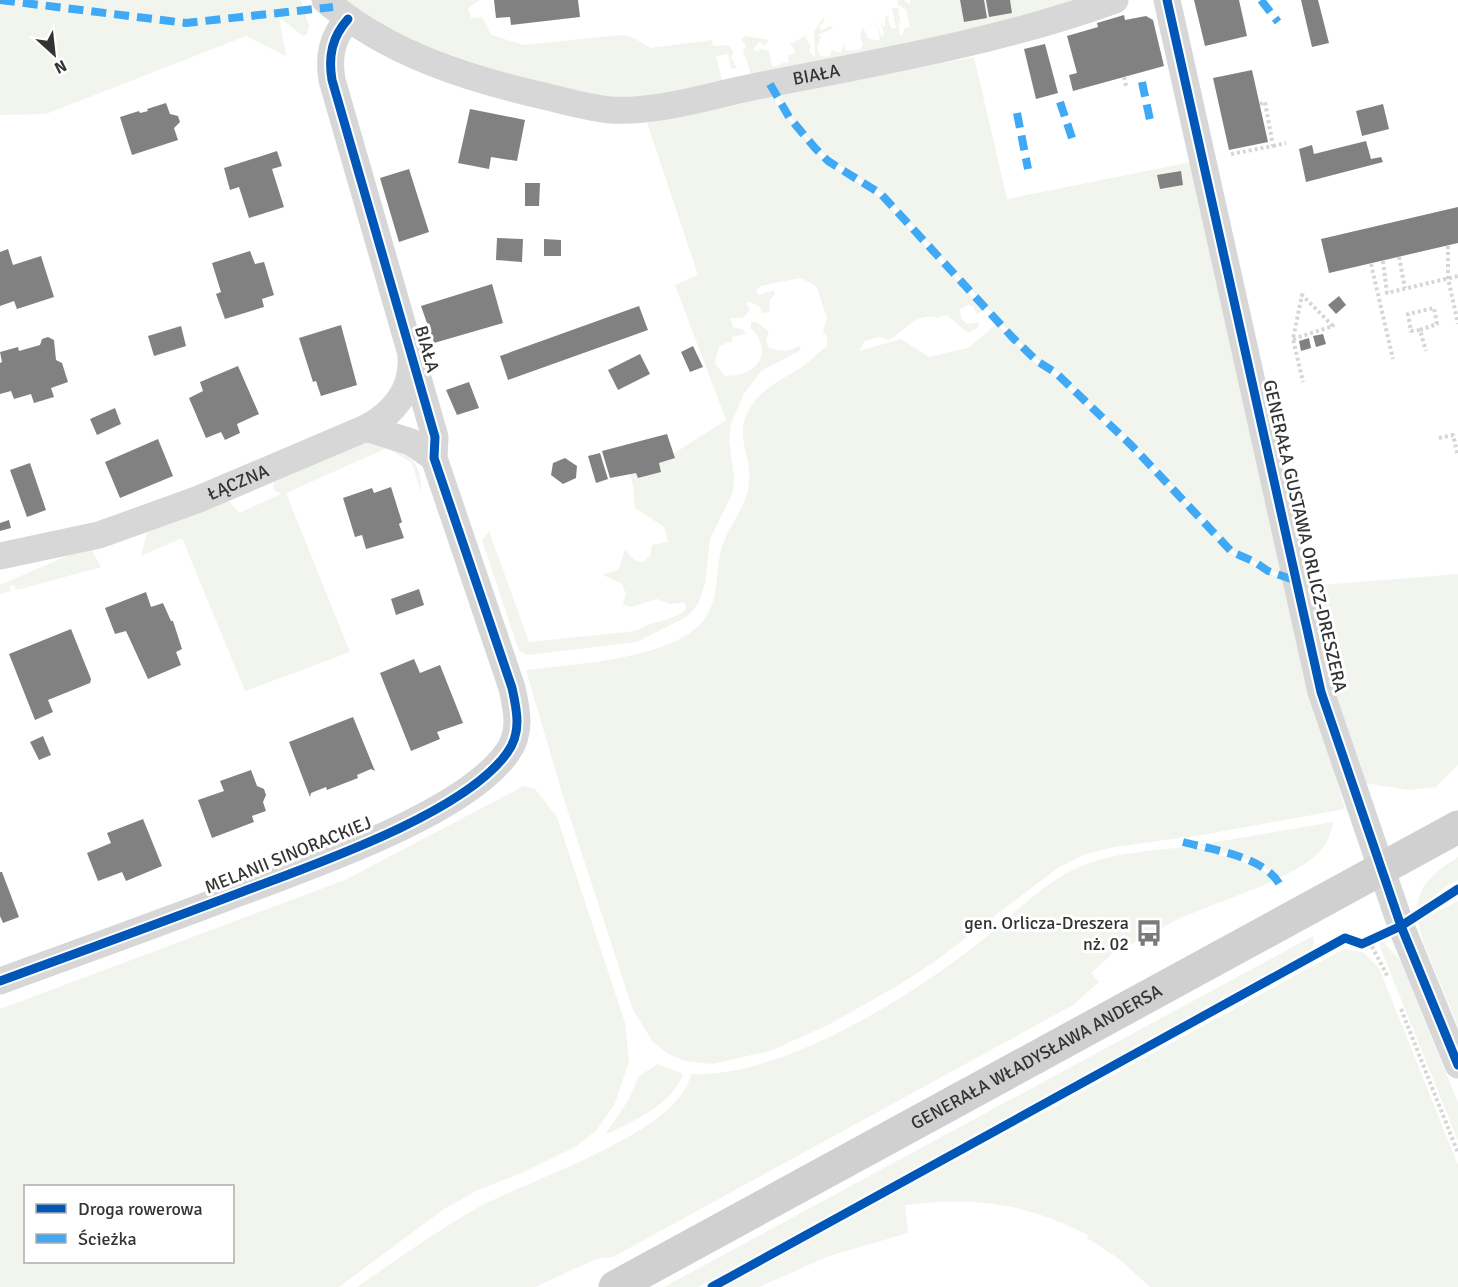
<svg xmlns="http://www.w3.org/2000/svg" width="1458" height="1287" font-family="Signika,sans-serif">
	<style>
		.green { fill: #f1f5ed; fill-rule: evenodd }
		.building { fill: #818181 }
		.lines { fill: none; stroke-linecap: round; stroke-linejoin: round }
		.path { stroke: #d6d6d6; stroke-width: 4; stroke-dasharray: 3 3; stroke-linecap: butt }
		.minor { stroke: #d7d7d7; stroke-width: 27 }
		.secondary { stroke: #d0d0d0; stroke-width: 33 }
		.quiet { stroke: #3fa9f5; stroke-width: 8; stroke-dasharray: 15 8; stroke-linecap: butt }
		.cycleway-casing { stroke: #fff; stroke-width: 13 }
		.cycleway { stroke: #0057b8; stroke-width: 9 }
		.labels { text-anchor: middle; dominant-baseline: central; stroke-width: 6; stroke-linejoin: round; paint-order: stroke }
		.street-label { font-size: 18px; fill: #333; stroke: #fff }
		.poi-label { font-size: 18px; fill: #333; stroke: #fff; text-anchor: end }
	</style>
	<rect width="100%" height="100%" fill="#fff"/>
	<!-- green -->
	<path class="green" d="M0,0H301L309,26L307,34L303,36L279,17L286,56L246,36L46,114L0,115Z
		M345,0H480L468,8L471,18L482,17L491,35L524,45L620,35L630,36L651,48L712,40L713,46L728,45L734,52L731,57L737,68L731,69L728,54L716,56L722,80L751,74L743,51L746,45L741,39L745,36L769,40L764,46L760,41L753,50L759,52V48L769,51L772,66L774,67L785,62L789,63L788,56L796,52L790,44L805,36L811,47L809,51L815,57L814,31L823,18L825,21L820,25V31L830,26L834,28L817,35L821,36L817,47L820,56L829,57L832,50L841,53L844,42L845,51L860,50L863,44L860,35L863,27L868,38L878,41L880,38L875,18L881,36L884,35L881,23L885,28V17L889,16L888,19L892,29L896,28L892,8H898L901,24L898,21L900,35H902L905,28L910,27L906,10L897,4L898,0H904L910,5V0H1093L1036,18L671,95L626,100L541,86L436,52L396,33Z
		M974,57L1007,199L1191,162L1284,575C1266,570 1252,558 1233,551L1133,444L1057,372L1038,360L1014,337L884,194L831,160L817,148L789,115L777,95Z
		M772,94L778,107L825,161L880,197L985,311L976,314L974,307L968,305L960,309L961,318L967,324L978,322L979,327L968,333L947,315L937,318C918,311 905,331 889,340L879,337L865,341L859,351L901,339L929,357L968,348L997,324L1034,362L1051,372L1178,495L1232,554L1285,582L1313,700L1345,809L1202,835L1114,847L1083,855L1059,867L934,962L899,985L828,1025L770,1051L712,1064L685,1061L668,1054L653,1042L633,1010L562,793L526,670C573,664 671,660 703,621C720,600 715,573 721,551C727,527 746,508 749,484C753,454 731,436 752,405C766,385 784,379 803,366C811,360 819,352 827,346V337L823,331L827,318L816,286L801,278L760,286L756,291L759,295L774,290L775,294L770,299L769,312L763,313L760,307L749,301L746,304L750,310L743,318H730L733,327L744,330L746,334L732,337V341L719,346L715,363L725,376C756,377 775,353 751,328V322H757L769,332L766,340L768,347C779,352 789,352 799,346L801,350L761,371L744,394L731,423L729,441L734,476L733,492L710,539L705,584L698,604L688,616L637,642L528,655L519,651L482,540L489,531L529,642L636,631C654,619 670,623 686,609L685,602L670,604L657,599L631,607L623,604L626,594L622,584L603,575L619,569L625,549L634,560L643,562L650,556L652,545L668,542L664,527L635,508C633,495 635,487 630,474L636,473L639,478L661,472L659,463L674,458L673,454L726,420L675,285L698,275L647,123Z
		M372,440C401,452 423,455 421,492L412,463L387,448L286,493L350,652L245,691L182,538L141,556L147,532L205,503L228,500L239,513L281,494L273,489L274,482Z
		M85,548L92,550L101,567L17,590L14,585L9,586L11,591L0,594V585Z
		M1458,574V765L1436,787L1410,790L1363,783L1335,695L1310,586Z
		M524,786L535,789L557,817L625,1023L629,1061L615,1103L596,1131L575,1147L519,1174L478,1190L444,1209L339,1287H0V1009L345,880ZM26,1186H232V1262H26Z
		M1333,822C1329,853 1305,865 1279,878L1259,863L1198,845Z
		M1192,846L1256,866L1277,880L1180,918L1112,954L1091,973L1099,982L1073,1005L613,1257L596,1259L535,1287H357C395,1261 432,1234 472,1211C522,1181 679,1135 691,1074C780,1078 907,999 976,945C1008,920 1040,885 1077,868C1111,852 1155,851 1192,846Z
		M1458,857V880L1446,886L1417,911C1417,884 1437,871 1458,857Z
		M1458,901V1026L1423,942L1418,921Z
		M1313,936L1314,945L1308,955L698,1287H664Z
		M1382,940L1401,962L1458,1103V1141L1382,952L1379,944Z
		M1344,949L1363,952L1379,968L1458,1165V1287H1150L1118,1258L1087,1238L1088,1235C1025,1203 975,1196 905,1205L908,1233L829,1256L759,1287H724Z
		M658,1064L683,1074C672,1105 633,1121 605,1135L629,1099L639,1076Z"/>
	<!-- building -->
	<path class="building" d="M494,0H578L580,17L511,25L510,17L496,18Z
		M960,0H984L987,18L964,22Z
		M986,0H1010L1012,13L989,17Z
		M1194,0H1239L1247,36L1205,46Z
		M1301,0H1318L1329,43L1312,47Z
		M1124,15L1125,20L1146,16L1153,20L1164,66L1073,91L1069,75L1077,73L1067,36L1098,27L1097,23Z
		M1045,44L1058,93L1036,99L1024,49Z
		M1252,70L1268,142L1229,150L1213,78Z
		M166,103L170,114L178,116L180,122L174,128L178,140L132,155L120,117L139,111L140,113L148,111L147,109Z
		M1383,104L1389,129L1362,136L1356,111Z
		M470,109L525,120L517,161L491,157L489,169L458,163Z
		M1366,141L1371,159L1381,157L1383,162L1306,182L1299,149L1312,145L1314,154Z
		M277,151L282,166L272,169L284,207L249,218L239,187L230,190L224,168Z
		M409,169L429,232L399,242L380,178Z
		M1181,171L1183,185L1160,189L1157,175Z
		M525,183H540L539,206H525Z
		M1458,207V243L1329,273L1321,239Z
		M497,238L523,239L522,262L496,260Z
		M544,239L561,240V256H544Z
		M8,249L13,265L41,256L54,297L17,309L14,301L0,306V252Z
		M250,251L255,264L264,262L274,295L262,299L264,307L225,319L216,294L221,292L212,263Z
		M492,284L503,323L434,343L421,306Z
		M1339,296L1346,305L1336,314L1328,305Z
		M639,306L648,330L508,380L500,356Z
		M341,325L357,385L321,396L316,381L313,382L299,338Z
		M181,326L186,346L154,356L148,336Z
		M1323,334L1326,344L1316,347L1313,336Z
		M48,337L54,340L56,360L62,363L68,382L51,388L54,397L34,403L31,394L14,399L11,391L0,394V363L2,362L0,352L18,347L19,351L40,345L42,339Z
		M1309,338L1311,348L1301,351L1299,341Z
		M693,346L703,367L690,372L681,352Z
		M640,354L650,374L618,390L608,370Z
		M238,366L259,414L237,424L240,433L225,440L221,432L206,438L189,398L203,391L200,382Z
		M469,382L479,408L457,415L446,390Z
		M115,408L121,424L97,435L90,419Z
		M667,434L675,458L659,463L661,472L638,478L636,473L610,478L602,451Z
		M158,439L173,476L120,498L105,462Z
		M600,453L608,479L596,483L588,456Z
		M565,458L577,466L576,478L563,484L551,475L553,463Z
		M30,463L46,510L27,517L10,470Z
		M391,487L402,522L399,524L404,538L366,549L362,535L355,537L343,498L372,488L374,493Z
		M9,520L11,528L0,531V523Z
		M419,589L424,605L396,615L391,599Z
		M146,592L151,607L163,603L171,621H173L182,649L176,652L181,665L148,679L126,631L115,634L105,608Z
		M71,629L91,679L90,683L48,700L53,712L35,720L9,654Z
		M414,659L420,673L440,665L463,723L437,732L440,739L411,751L380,673Z
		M353,717L375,771L371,769L357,775L358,778L327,790L326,787L311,793L310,797L289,742Z
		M43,736L51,755L39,760L30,742Z
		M251,770L257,786L264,789L266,795L263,802L266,811L252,816L254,822L212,838L198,800L224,791L220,781Z
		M143,819L162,866L126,881L122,872L98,881L87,853L111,843L107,833Z
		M0,872H2L19,917L3,923L0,916Z"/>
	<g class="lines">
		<!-- path -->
		<path class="path" d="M1124,77L1126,86
			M1273,146L1286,143
			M1231,154L1273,146L1265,102L1260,104
			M1448,246V278L1458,324
			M1399,257L1405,288
			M1383,261L1387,293L1458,276
			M1371,264L1393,359
			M1420,330L1437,324L1434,308L1408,314L1411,331L1420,330L1426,351
			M1293,339L1333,326L1302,295L1293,339L1303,382
			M1439,438L1453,435L1458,456
			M1369,941L1388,977
			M1401,1009L1458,1153"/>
		<!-- minor -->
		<g class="minor">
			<path id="s1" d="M325,0C388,54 468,79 548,97C568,102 589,108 610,110C657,113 708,96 753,87C874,63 1000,42 1115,0"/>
			<path d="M1167,0L1321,692L1401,926L1458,1065"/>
			<path d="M366,428L411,442L434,458"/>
			<path id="s2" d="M0,556L99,535L199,499L366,428C393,414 413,390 411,358"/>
			<path d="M0,981C80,952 160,923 239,893C310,866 464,814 507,753C522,733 517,710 512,688L434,458L435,437L332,80C328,56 332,37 348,19"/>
		</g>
		<!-- secondary -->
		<path class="secondary" id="s3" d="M615,1287L1458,827"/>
		<!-- quiet -->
		<path class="quiet" d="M0,0L186,23L333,7
			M1261,0L1278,22
			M1142,82L1150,120
			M770,84L789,117L815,148L828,161L881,194L1013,338L1037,361L1056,373L1132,446L1232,552L1255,562L1268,571L1297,581
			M1060,102L1073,141
			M1017,113L1028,169
			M1183,842C1213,850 1264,856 1280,885"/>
		<defs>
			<path id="cycleway" d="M1167,0L1321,692L1401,926L1458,1065
				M0,981C80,952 160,923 239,893C310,866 464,814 507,753C522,733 517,710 512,688L434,458L435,437L332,80C328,56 332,37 348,19
				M712,1287L1345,938L1362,944L1401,926L1458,889"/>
		</defs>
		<!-- cycleway casing -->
		<use href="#cycleway" class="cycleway-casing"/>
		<!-- cycleway -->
		<use href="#cycleway" class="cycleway"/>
	</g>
	<!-- icons -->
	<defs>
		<symbol id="bus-bare" viewBox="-9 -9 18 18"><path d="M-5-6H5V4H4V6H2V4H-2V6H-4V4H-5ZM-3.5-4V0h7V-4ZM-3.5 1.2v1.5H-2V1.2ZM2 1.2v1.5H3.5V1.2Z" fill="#7a7a7a" stroke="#fff" stroke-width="2.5" paint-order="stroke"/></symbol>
	</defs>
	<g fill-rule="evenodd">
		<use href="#bus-bare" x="1130" y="914" width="38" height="38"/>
	</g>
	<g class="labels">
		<!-- street labels -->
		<g class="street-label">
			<text stroke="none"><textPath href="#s1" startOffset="519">BIAŁA</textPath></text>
			<text transform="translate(427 349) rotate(74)">BIAŁA</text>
			<text stroke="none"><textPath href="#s2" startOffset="250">ŁĄCZNA</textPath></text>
			<text transform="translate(1305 536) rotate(77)">GENERAŁA GUSTAWA ORLICZ-DRESZERA</text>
			<text transform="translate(288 855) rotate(-22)">MELANII SINORACKIEJ</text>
			<text stroke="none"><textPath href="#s3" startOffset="480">GENERAŁA WŁADYSŁAWA ANDERSA</textPath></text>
		</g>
		<!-- poi labels -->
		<g class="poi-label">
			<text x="1129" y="923">gen. Orlicza-Dreszera<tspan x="1129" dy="21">nż. 02</tspan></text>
		</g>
	</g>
	<!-- legend -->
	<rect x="24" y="1185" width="210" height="78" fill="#ffffff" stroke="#adadad" stroke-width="1.5"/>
	<rect x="36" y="1204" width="30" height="9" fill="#0057b8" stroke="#adadad" stroke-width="1.5"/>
	<text x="78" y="1215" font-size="18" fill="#333333">Droga rowerowa</text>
	<rect x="36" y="1234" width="30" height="9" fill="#3fa9f5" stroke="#adadad" stroke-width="1.5"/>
	<text x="78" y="1245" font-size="18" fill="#333333">Ścieżka</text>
	<!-- north arrow -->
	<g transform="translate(54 54) rotate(153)" stroke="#ffffff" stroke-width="4.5" paint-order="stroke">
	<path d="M0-4.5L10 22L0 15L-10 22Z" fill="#333333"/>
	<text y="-9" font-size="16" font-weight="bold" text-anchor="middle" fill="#333333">N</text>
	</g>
</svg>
